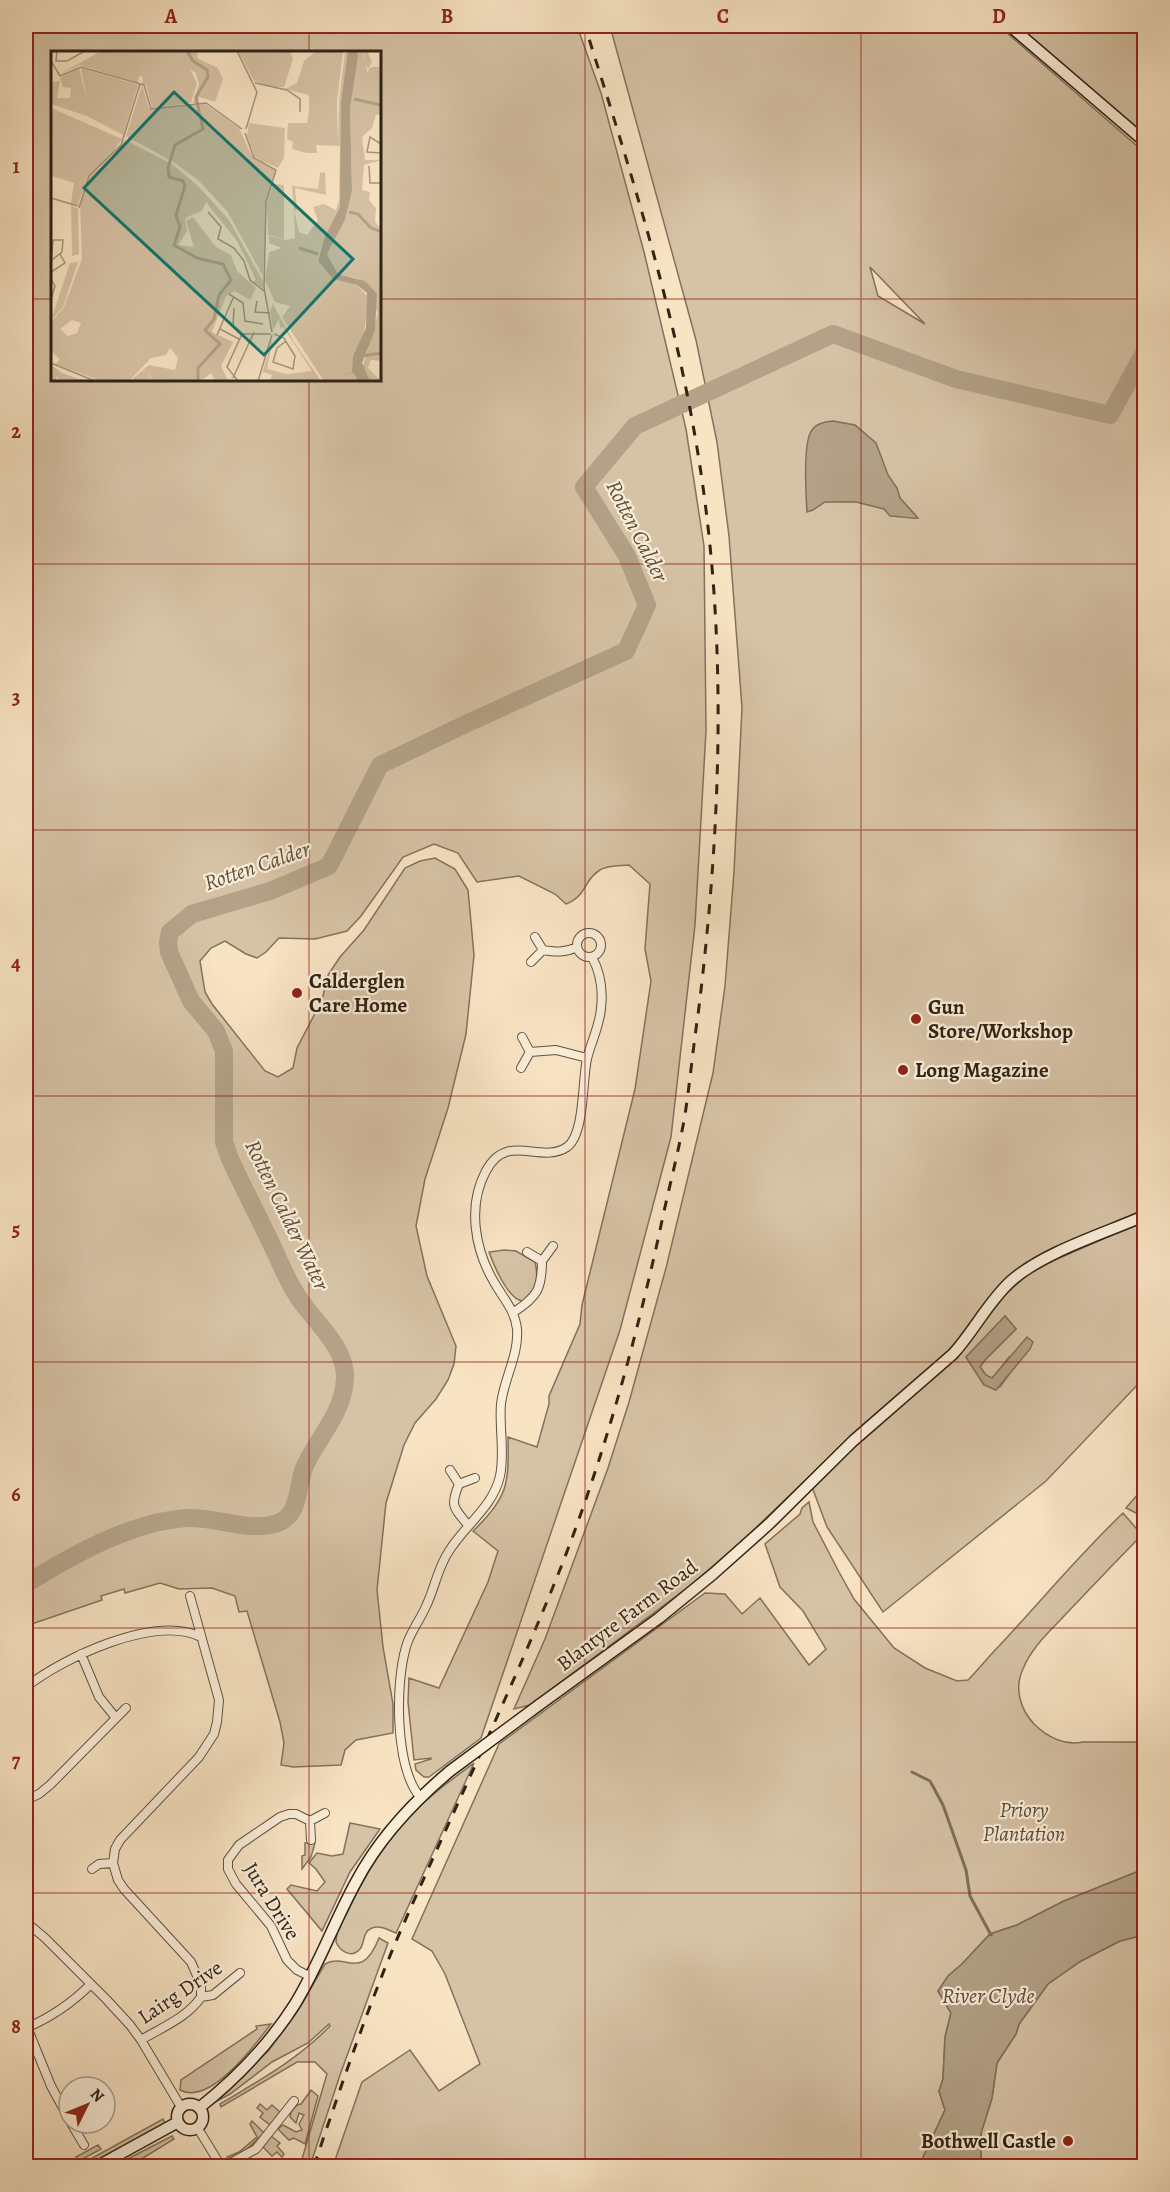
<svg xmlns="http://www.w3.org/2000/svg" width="1170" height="2192" font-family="Alegreya,serif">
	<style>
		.green { fill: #d6c2a5; stroke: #82725d; stroke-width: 1.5; fill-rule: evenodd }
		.water { fill: #b3a288; stroke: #7e6f5a; stroke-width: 1.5 }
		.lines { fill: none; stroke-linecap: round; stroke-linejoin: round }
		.stream { stroke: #7e6f5a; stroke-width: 3 }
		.river { stroke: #b3a288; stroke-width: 18 }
		.street-casing { stroke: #605340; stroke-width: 10 }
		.secondary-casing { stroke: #2e2315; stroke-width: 13 }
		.street { stroke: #faedd8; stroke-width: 8 }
		.secondary { stroke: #faedd8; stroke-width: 10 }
		.rail { stroke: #2e2315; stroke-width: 3; stroke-dasharray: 10 10; stroke-linecap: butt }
		.secondary-bridge-casing { stroke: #2e2315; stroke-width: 13; stroke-linecap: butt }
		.secondary-bridge { stroke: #faedd8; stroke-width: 10 }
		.grid { fill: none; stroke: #8f2418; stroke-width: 1.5; stroke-opacity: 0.55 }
		.poi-dot { fill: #8f2418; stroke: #faedd8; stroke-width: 2 }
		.labels { text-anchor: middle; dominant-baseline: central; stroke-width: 4.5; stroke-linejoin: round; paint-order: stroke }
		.poi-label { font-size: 21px; font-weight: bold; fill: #2e2315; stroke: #faedd8; text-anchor: start }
		.street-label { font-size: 21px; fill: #2e2315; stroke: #faedd8 }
		.park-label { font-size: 21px; font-style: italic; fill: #584b39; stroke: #faedd8 }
		.water-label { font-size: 22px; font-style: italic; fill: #5d4f3d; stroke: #faedd8 }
		.inset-river { fill: none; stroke: #b3a288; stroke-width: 3 }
		.inset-road { fill: none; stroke: #a7967d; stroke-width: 1.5 }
		.view { fill: #0f766e; fill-opacity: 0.15; stroke: #0f766e; stroke-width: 3 }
		.inset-edge { fill: none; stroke: #2e2315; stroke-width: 3 }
		.neatline { fill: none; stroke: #8f2418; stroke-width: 2 }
		.grid-label { font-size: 20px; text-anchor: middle; font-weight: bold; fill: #8f2418 }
	</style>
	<rect width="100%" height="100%" fill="#f8e3c3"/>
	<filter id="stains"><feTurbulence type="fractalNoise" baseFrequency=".00333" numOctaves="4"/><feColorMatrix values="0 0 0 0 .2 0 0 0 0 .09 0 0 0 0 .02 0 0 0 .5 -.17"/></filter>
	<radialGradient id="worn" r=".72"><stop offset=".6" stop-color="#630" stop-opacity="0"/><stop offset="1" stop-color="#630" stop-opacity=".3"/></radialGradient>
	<!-- green -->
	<path class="green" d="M26,26H577L601,93L644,252L686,429L704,546L706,731L695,925L671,1137L620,1330L481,1738L429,1777H424L416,1770L415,1764L431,1759V1758L414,1760L408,1702L409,1678L439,1688L488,1582L498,1551L473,1531C508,1498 509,1484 508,1437L537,1447L549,1404V1396L580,1324L582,1305L635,1089L651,981L645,949L650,884L629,865C621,866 607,865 600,870C583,880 588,895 566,904L555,894L519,876L477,882L458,853L434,844L403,857L361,916L347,931L315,939L279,938L266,952L257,958L246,954L225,941L211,948L200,961L205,992L212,1004L265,1071L278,1077L293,1068L297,1048L322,1000L328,975L340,957L364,930L405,868L420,861L435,858L455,869L468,890L474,955L466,1034L448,1108L425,1179L416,1226L427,1276L456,1346L454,1364L448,1380L436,1399L415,1423L404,1445L386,1503L377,1590L383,1647L393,1704V1733L356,1740L345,1750L341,1765L293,1767L281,1765L284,1743L280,1722L247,1611L239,1612L235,1596L212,1588L179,1589L160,1583L125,1593L124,1589L101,1596L102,1600L26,1626ZM52,52H380V380H52Z
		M610,26H999L1144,152V1210L1046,1253L946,1353L866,1422L740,1543L687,1588L530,1705L514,1709L545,1639L608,1468L629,1402L666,1268L713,1073L725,986L734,872L742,708L729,536L717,442L696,340ZM870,267L925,324L878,296Z
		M1018,26H1144V134Z
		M1144,1221V1378L1046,1481L883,1612L827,1527L812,1487L870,1432L963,1349L1005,1295L1028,1274L1055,1260ZM1005,1316L1016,1329L985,1360L980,1367L986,1375L992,1379L1009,1357L1015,1366L1000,1387L984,1385L966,1357Z
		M504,1250L516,1251L535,1262C539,1278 536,1292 522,1301C508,1299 494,1266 489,1252Z
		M1144,1487V1517L1126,1508Z
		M809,1502L813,1522L839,1572L854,1599L894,1648L925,1668L957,1681L968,1680C979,1669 988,1657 999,1646C1040,1602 1079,1555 1123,1513L1142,1535C1116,1561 1091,1588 1065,1615C1050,1631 1031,1648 1023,1669C1014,1688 1020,1709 1034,1724C1047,1737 1065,1746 1083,1742H1144V1869L1064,1901L1017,1925L990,1934L962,1964L948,1976L938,1991L951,2013L945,2037L943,2079L939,2091L945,2110L919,2166H333L362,2082L410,2050L439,2091L480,2064L445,1974L432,1951L412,1939L499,1744L705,1593L725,1594L742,1614L760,1598L809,1665L826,1649L803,1611L780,1587L765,1544L800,1514L802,1508Z
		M474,1763L396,1933C388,1930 380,1925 372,1928C362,1932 365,1943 360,1949C351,1959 340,1951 336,1942L337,1933C357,1891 377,1850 410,1816C429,1796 451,1780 474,1763Z
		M350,1823L380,1829L350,1872L322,1931L287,1889L291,1885L317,1891L325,1882L316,1869L309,1863L317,1853L332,1856L343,1854Z
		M305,1843H315L311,1857L302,1869V1856L305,1855Z
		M1144,1935V2166H981V2133L992,2098L997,2063L1016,2034L1019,2024L1048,1984L1081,1961L1120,1941Z
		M379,1938L388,1943L340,2075L310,2166H300L327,2074L315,2062H297L221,2107L220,2104C260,2080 297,2060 330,2026L329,2024L308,2043L272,2062L230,2094L217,2101L268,2051L297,2012L325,1964C346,1952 361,1983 379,1938Z
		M271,2024C255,2045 210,2106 180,2090L181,2080L257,2029L256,2026Z
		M311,2090L318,2096L305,2144L294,2138L289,2140L278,2129L283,2125L296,2132L302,2130L299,2124L304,2115L299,2113L296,2123L290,2117L291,2112L297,2105L301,2104Z
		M260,2104L267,2110L272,2105L280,2112L270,2125L260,2117L263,2113L257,2108Z
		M163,2119L165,2123L88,2166H78Z
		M252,2121L264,2133L244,2152L229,2159L227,2157L239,2152L257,2137L250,2124Z
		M172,2136L174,2139L130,2166H114Z
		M271,2136L280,2143L277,2146L284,2154L282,2157L277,2152L272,2156L263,2147Z
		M98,2145L101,2149L79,2161L76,2157Z"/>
	<!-- water -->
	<path class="water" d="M833,421L855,425L876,443L888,475L897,488L900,498L918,518C908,519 900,516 890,516L884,509L856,502H825L813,510L807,512C806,496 803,441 812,430C817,423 825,422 833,421Z
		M1005,1316L1016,1329L985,1360L980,1367L986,1375L992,1378L1027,1337L1033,1342L1030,1349L996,1390L984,1385L966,1357Z
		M1144,1869V1935L1120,1941L1081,1961L1048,1984L1019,2024L1016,2034L997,2063L992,2098L981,2133V2166H919L945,2110L939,2091L943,2079L945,2037L951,2013L938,1991L948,1976L962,1964L990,1934L1017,1925L1064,1901Z"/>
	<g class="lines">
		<!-- stream -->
		<path class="stream" d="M912,1772L930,1781L943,1805L966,1870L970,1896L991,1935"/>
		<!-- river -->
		<path class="river" d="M26,1584C72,1555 133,1521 188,1518C219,1517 248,1533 278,1523C300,1515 297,1486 304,1468C317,1438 344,1413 345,1378C346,1351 322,1328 306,1308C290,1288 281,1264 270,1241C257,1214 243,1187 230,1159L224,1142V1051L216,1031L191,1001L169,952L168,942L170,932L192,914L270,891L329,866L380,765L470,722L626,651L647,605L627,556L584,487L635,426L833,334L956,379L1110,415L1144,353"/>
		<defs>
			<path id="street" d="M577 945a12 12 0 1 1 24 0a12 12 0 1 1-24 0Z
				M535,937L543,950C555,952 565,953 577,947
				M531,962L543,950
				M530,1052L556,1050L587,1058
				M521,1068L530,1052L522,1037
				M527,1252L542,1261L553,1246
				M514,1312C537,1297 542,1289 542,1261
				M450,1470L459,1484
				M468,1525C453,1507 450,1506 459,1484L475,1478
				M190,1596L219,1700L217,1722L214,1734L199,1757L120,1840L115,1849L113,1863L118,1880L124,1889L191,1962L201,1985V1997
				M81,1654L99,1697L116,1718
				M26,1687C63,1658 155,1614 201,1637
				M420,1797C395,1767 395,1684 406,1647C410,1632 421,1619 427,1604C435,1587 438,1567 449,1551C465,1525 493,1507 500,1476C505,1453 499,1427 501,1404C504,1378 519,1355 517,1329C515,1310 503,1298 494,1282C475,1250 467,1206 486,1171C507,1131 540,1165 567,1147C585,1134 582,1080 587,1059C591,1042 600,1025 601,1008C603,991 600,972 592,957
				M26,1800L39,1794L50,1785L126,1708
				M310,1821L296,1814H289L280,1817L239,1845L228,1860V1869L236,1884L271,1926L287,1960L297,1970L311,1977
				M311,1840L310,1821L325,1813
				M92,1869L99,1864L113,1863
				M26,1922L45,1938L106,1999L130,2025L141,2040L181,2107
				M27,2027L51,2086L69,2119
				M26,2028C52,2017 71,2004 91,1984
				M141,2040C161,2028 188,2017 201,1997L213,1995L240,1973
				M71,2123L84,2145
				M197,2127L221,2166
				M225,2166L256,2149L294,2101"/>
			<path id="secondary" d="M1010,26L1144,141
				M539,1705L659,1618L713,1574L769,1524L853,1441L953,1354C974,1331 988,1302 1011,1281C1044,1252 1103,1234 1144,1216
				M177 2117a13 13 0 1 1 26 0a13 13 0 1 1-26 0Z
				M199,2108C237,2078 269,2045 295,2004C319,1965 334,1922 356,1882C379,1838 412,1803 450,1771
				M98,2166L178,2122"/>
		</defs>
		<!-- street casing -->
		<use href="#street" class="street-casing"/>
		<!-- secondary casing -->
		<use href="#secondary" class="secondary-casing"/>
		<!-- street -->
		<use href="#street" class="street"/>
		<!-- secondary -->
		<use href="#secondary" class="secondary"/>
		<!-- rail -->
		<path class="rail" d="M314,2166C339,2092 364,2018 394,1946C449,1819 510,1695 561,1567C603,1460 634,1347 659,1235C667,1195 678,1155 685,1115C690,1082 693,1048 698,1015C719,845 727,672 705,502C684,338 634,182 585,26"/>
		<defs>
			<path id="secondary-bridge" d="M450,1771L539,1705"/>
		</defs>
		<!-- secondary-bridge casing -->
		<use href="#secondary-bridge" class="secondary-bridge-casing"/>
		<!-- secondary-bridge -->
		<use href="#secondary-bridge" class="secondary-bridge"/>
	</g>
	<!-- grid -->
	<path class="grid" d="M309,26V52M585,26V2166M861,26V2166M26,299H52M380,299H1144M309,380V2166M26,564H1144M26,830H1144M26,1096H1144M26,1362H1144M26,1628H1144M26,1893H1144"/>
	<!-- markers -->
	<g class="poi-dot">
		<circle cx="297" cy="993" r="6"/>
		<circle cx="916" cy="1019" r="6"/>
		<circle cx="903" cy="1070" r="6"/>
		<circle cx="1068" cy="2141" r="6"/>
	</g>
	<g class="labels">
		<!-- poi labels -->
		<g class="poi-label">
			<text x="309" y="981">Calderglen<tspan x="309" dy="24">Care Home</tspan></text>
			<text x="928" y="1007">Gun<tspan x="928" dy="24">Store/Workshop</tspan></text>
			<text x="915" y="1070">Long Magazine</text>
			<text x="1056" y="2141" text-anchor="end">Bothwell Castle</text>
		</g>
		<!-- street labels -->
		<g class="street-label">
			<text transform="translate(627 1615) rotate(-37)">Blantyre Farm Road</text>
			<text transform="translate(272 1901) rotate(58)">Jura Drive</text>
			<text transform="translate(180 1992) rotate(-34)">Lairg Drive</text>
		</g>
		<!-- park labels -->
		<g class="park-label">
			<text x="1024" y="1810">Priory<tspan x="1024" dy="24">Plantation</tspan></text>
		</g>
		<!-- water labels -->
		<g class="water-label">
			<text transform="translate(637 531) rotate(63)">Rotten Calder</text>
			<text transform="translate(257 866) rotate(-19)">Rotten Calder</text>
			<text transform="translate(287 1215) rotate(64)">Rotten Calder Water</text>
			<text x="988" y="1996">River Clyde</text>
		</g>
	</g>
	<!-- overview -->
	<g transform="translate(51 51)">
		<rect width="330" height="330" fill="#f8e3c3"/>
		<path d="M50,0H147L146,7L167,17L172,28L164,51L148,46L147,52H142L148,33L145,22L139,18L146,32L140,52L101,57L95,34L91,33L92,26L88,25L87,32L29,14L9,23ZM187,0H239L242,8L233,36H219L203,30ZM265,0H292L286,51L287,94L288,49L294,2H297L290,51L291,112L289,156L274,185L267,210L281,227L306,234L318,247L312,288L302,305V319L295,322L302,321L307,330H273L231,266L239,255L224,251L214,229L218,201L231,197L218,192V185L236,189L244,187L243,160L248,181L256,184L267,169L262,156L273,153L285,159L288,150L289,95L265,94L266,102H256L241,98L242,91L236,88L237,72H256L258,60V44L234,38L246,32L253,10ZM306,0H311L315,11L312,0H316L321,11L317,18L315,12L316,21L320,16H330V63L325,64L321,77L311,86L314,109H330L313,114L311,139L319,141L318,149L325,157L324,170L330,178V310L320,309L317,317L330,330H319L311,318L327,262L309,228L287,223L276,203L294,169L301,140L299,57ZM28,17L36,50L30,17L87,34L72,84L36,65L0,53V31L9,30L6,47H19L20,37L12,36L9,27ZM91,34L98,57L154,53L188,77L200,103L224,119L216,147L212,225L176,160L148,130L124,112L75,85ZM0,57L71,88L54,112L37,125L27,154L20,152L23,132L1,125ZM198,72L234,77L233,107L227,117L204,107L196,85ZM74,89L121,113L147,135L178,169L212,230V237L202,231L205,229L186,190L155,151L151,160L136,166L134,169L136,180L127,194L143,196L135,170L142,166L165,196L180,204L186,220L205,237L199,249L184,240L175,245L161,281L182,291L170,315L177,330H164L160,322L150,330H101L97,319L100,330H79L98,314L124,319L127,307L119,297L115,304L100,307L78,330H50L5,313L9,308L0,300V271L13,256L31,208L29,151L39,124L59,110ZM21,269L30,272L26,282L17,285L9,278ZM274,121L275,144L244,137L246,159L243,160L241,135L267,138L269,122ZM222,133L233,134V188L217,184L216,153ZM20,154L27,158L28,203L21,205ZM27,211L12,256L0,269L19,212ZM222,253L243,291L270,330H219L221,324L212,321L209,330L222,286L216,318L236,323L261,320L232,276L229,277L228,268L222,279L219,260ZM0,314L11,322L33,330H9L5,325L6,330H0Z" fill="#d6c2a5" fill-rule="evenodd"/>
		<path d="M297,0H306L307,5L299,57L301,140L294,169L276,203L287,223L314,230L326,243L324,279L311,312L319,330H307L302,321L295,323L301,320L302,305L315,277L316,242L306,234L282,228L267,210L274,185L289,156L290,51Z" fill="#b3a288"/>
		<path class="inset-river" d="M136,0L142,10L156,19L157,26L145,46L152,78L124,94L117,117L118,126L132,130L134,135L125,164L129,176L123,194L146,207L172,213L180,229L168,244L163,268L154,279L169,293L147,317V330M303,48L330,54M298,161L307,163L319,176L330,181M248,197L267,203M311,305L330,302"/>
		<path class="inset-road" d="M6,0L5,10H16L34,0M186,0L206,41L195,78M0,10L9,25L30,16L93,34L100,58L155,52L191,78M204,32L236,39L249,48V61M194,82L203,107L225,119L215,151L213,237L221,281M330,93L319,86L316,101L330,102M318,115L319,132H330M0,147L27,155M28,157L38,125L70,94L89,33M157,161L170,176L167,188L183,197L193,210L199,229L213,240M0,211L2,189H12L11,201L1,209M0,221L14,212L9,203M0,228L4,235L0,248M178,243L192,252L194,270L212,273M206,250L204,261L219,262M182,275L183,257M169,278L188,288M223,283L233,287L234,289L244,305L242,318L222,311L226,297L235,290M166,284L183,245M0,312L44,330M182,327L203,281M187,330L176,316L191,283H220M207,330L221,284"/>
		<path class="view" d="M123,41L302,208L213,304L33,137Z"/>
		<rect width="330" height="330" class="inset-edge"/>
	</g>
	<!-- margin -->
	<rect width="1170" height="2192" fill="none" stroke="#f8e3c3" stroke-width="66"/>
	<!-- north arrow -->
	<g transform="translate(87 2105) rotate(47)"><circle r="28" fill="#faedd8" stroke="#a89c8a" stroke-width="1.5"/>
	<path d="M0-4.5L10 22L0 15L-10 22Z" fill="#8f2418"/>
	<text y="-9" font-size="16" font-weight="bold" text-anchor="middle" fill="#2e2315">N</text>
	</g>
	<rect x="33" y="33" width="1104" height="2126" class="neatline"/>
	<g class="grid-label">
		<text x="171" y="23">A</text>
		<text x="447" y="23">B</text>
		<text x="723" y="23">C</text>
		<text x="999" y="23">D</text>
		<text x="16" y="173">1</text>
		<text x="16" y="438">2</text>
		<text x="16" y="704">3</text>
		<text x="16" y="970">4</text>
		<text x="16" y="1236">5</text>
		<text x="16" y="1501">6</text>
		<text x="16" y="1767">7</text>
		<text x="16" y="2033">8</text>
	</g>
	<rect width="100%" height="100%" filter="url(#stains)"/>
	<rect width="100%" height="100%" fill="url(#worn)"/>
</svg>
